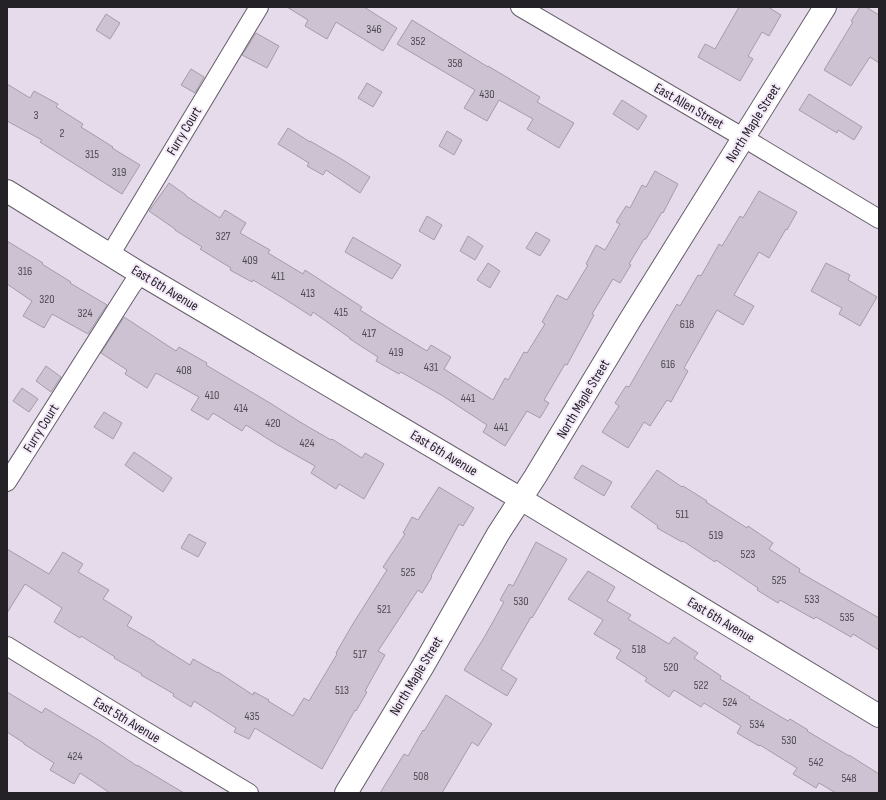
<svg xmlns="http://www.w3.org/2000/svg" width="886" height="800" font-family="'Sofia Sans Condensed',sans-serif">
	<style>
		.building { fill: #ccc2d1; stroke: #a59ba9 }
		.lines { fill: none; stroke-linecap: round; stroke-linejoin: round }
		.minor-casing { stroke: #665d6a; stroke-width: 20 }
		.tertiary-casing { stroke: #665d6a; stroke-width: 24 }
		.minor { stroke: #fff; stroke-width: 18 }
		.tertiary { stroke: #fff; stroke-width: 22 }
		.labels { text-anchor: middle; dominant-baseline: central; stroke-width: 4; stroke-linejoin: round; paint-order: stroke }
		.number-label { font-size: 12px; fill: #4f4a52 }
		.street-label { font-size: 14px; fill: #252227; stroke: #f3e9f8 }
	</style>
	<rect width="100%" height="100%" fill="#e6dbeb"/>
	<!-- building -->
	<path class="building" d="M287,7H364L397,28L383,51L336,22L327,39L305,26L308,20Z
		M739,7H768L781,15L769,36L762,32L748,56L753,59L740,81L698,57L705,44L715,49Z
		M860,7H866L879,15V63L870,57L851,86L824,70L853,22L851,21Z
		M106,14L120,23L110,39L96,30Z
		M412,20L488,67V66L540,97L537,102L574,123L559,148L527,129L533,119L499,100L487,121L464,108L475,90L397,44Z
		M256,33L279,46L267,68L242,55Z
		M191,69L204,77L195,93L181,85Z
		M367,83L382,92L373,107L358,98Z
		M7,84L30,98L34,91L58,104L56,107L83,124L81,127L113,147L112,148L140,165L122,194L40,142L42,140L7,121Z
		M809,94L862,127L854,140L838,130L837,133L799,110Z
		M622,100L647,116L638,130L613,114Z
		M288,128L310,142V141L343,160L370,177L360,193L326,170L323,175L307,166L309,163L278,144Z
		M447,131L462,140L454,155L439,146Z
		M655,171L678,184L663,213L662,212L646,239H644L629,264L631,265L620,283L613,279L592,314L594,315L567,365L565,364L544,400L549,403L540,418L527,411L505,446L483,432L487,425L443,396L401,372L399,374L376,361L378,357L350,339V338L313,312L311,316L283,298L253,280L252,282L230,270L231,268L200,249L202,247L175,230V229L149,211L169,183L186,195V196L220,218L225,210L246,223L240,233L270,250L268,253L303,274L305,270L362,307L360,310L392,330L427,351L431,345L451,357L444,369L493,400L505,378L508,380L524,352L527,353L545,324L542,322L557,295L567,300L588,265L586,264L596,245L605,250L620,224L616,222L626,206L630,208L642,185L646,187Z
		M759,191L797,212L787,230L786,229L769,258L759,252L734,295L754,306L743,325L717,310L684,368L688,371L671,402L667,400L650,426L644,422L628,448L602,432L619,406L615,403L626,386L629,387L677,304L680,306L698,275L701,276L719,244L722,246L740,216L743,218Z
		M427,216L442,225L434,240L419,231Z
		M536,232L550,240L540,256L526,248Z
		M468,236L483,246L475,260L460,251Z
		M353,237L401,265L392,279L345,252Z
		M7,241L43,263L42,264L71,282L70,283L107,305L88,334L52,314L44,328L23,316L32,301L7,284Z
		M488,263L500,271L490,288L477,280Z
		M826,263L850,275L848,280L877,297L860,326L839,314L842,308L811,291Z
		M124,317L176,351L179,347L207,363L206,365L270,403L300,422L331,440L332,439L362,458L365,453L384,464L364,499L339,484L336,489L311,473L315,466L276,444L246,425L242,431L213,413L208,420L191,410L199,397L156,373L147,388L125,374L127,370L101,353Z
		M46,366L61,377L51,392L36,381Z
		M22,388L38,399L29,412L13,401Z
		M104,412L122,423L113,439L94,427Z
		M134,452L172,478L163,492L125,465Z
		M582,465L612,482L604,496L574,478Z
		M657,470L682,487L683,486L707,501L706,502L747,528L748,526L773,543L769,549L800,569L799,572L879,618V650L853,634L851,637L816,617L814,619L780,600L778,603L757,590L758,588L716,560L715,562L683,541L682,542L657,528L658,526L631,507Z
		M439,487L474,508L463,526L459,524L431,576L432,577L422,593L418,590L378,651L385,655L365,691L367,692L356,711L355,710L322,769L255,728L249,739L234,732L236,728L194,701L191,707L173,696L174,694L141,675L142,674L114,658L115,657L81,636L80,638L54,622L62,608L25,584L7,613V549L49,574L63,552L83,564L78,572L109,590L103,599L132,617L127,626L155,642V643L190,665L193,659L218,673V672L253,695L254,692L269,700L268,701L293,716L304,698L309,701L337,654L336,653L354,622L387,570L383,567L405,534L403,533L412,517L418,520Z
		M189,534L206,543L198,557L181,548Z
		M536,542L567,559L532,618L531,617L501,669L517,679L507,696L464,670L485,636L504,602L500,600L509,584L513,586Z
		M588,571L615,587L607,601L631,615L628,619L669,644L674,637L698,653L694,658L721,676L720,679L750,697L749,698L788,721L790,719L808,730L807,731L849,756V755L879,774V793H836L819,783L816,788L793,774L797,768L760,745L759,746L737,733L741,726L704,703L701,707L674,690L669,697L645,681L647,678L616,658L621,650L594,634L603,620L568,599Z
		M7,692L42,713L45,708L100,741L137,766V765L184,793H110L80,773L74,784L50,770L54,763L24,744V743L7,732Z
		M446,695L492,724L478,746L472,742L442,793H380L404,754L408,756L423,730L424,731Z"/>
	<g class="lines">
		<defs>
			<path id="minor" d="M520,7L744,138L879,219
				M110,255L259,7
				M7,482L132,285L141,274
				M7,646L137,726L249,793"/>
			<path id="tertiary" d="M7,191L141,274L521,499L879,716
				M346,793L423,666L498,534L535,477L630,320L825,7"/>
		</defs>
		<!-- minor casing -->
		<use href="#minor" class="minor-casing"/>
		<!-- tertiary casing -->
		<use href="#tertiary" class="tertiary-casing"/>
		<!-- minor -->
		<use href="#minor" class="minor"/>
		<!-- tertiary -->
		<use href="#tertiary" class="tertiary"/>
	</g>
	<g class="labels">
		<!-- number labels -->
		<g class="number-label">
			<text x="374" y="29">346</text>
			<text x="418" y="41">352</text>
			<text x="455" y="63">358</text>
			<text x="487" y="94">430</text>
			<text x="36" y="115">3</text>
			<text x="62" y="133">2</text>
			<text x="92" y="154">315</text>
			<text x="119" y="172">319</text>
			<text x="223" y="236">327</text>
			<text x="250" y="260">409</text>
			<text x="25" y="271">316</text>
			<text x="278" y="276">411</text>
			<text x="308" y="293">413</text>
			<text x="47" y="299">320</text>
			<text x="341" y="312">415</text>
			<text x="85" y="313">324</text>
			<text x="687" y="324">618</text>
			<text x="369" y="333">417</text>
			<text x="396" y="352">419</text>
			<text x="668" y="364">616</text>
			<text x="431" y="367">431</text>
			<text x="184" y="370">408</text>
			<text x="212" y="395">410</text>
			<text x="468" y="398">441</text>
			<text x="241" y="408">414</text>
			<text x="273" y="423">420</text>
			<text x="501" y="427">441</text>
			<text x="307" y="443">424</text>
			<text x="682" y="514">511</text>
			<text x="716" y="535">519</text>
			<text x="748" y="554">523</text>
			<text x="408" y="572">525</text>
			<text x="779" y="580">525</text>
			<text x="812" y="599">533</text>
			<text x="521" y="601">530</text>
			<text x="384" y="609">521</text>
			<text x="847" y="617">535</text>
			<text x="639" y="649">518</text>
			<text x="360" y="654">517</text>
			<text x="671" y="667">520</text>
			<text x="701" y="685">522</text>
			<text x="342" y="690">513</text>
			<text x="730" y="702">524</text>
			<text x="252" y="716">435</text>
			<text x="757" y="724">534</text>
			<text x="789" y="740">530</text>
			<text x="75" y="756">424</text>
			<text x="816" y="762">542</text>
			<text x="421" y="776">508</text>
			<text x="849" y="778">548</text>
		</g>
		<!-- street labels -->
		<g class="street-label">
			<text transform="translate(689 106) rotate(30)">East Allen Street</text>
			<text transform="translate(753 123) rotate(-58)">North Maple Street</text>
			<text transform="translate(184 131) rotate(-59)">Furry Court</text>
			<text transform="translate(165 288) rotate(31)">East 6th Avenue</text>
			<text transform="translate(583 399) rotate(-59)">North Maple Street</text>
			<text transform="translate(41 428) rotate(-58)">Furry Court</text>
			<text transform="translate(444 453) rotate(31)">East 6th Avenue</text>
			<text transform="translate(721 620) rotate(31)">East 6th Avenue</text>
			<text transform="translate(416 676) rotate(-59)">North Maple Street</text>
			<text transform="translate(127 720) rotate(31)">East 5th Avenue</text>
		</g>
	</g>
	<!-- border -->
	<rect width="886" height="800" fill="none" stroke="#252227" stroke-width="16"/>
</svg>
